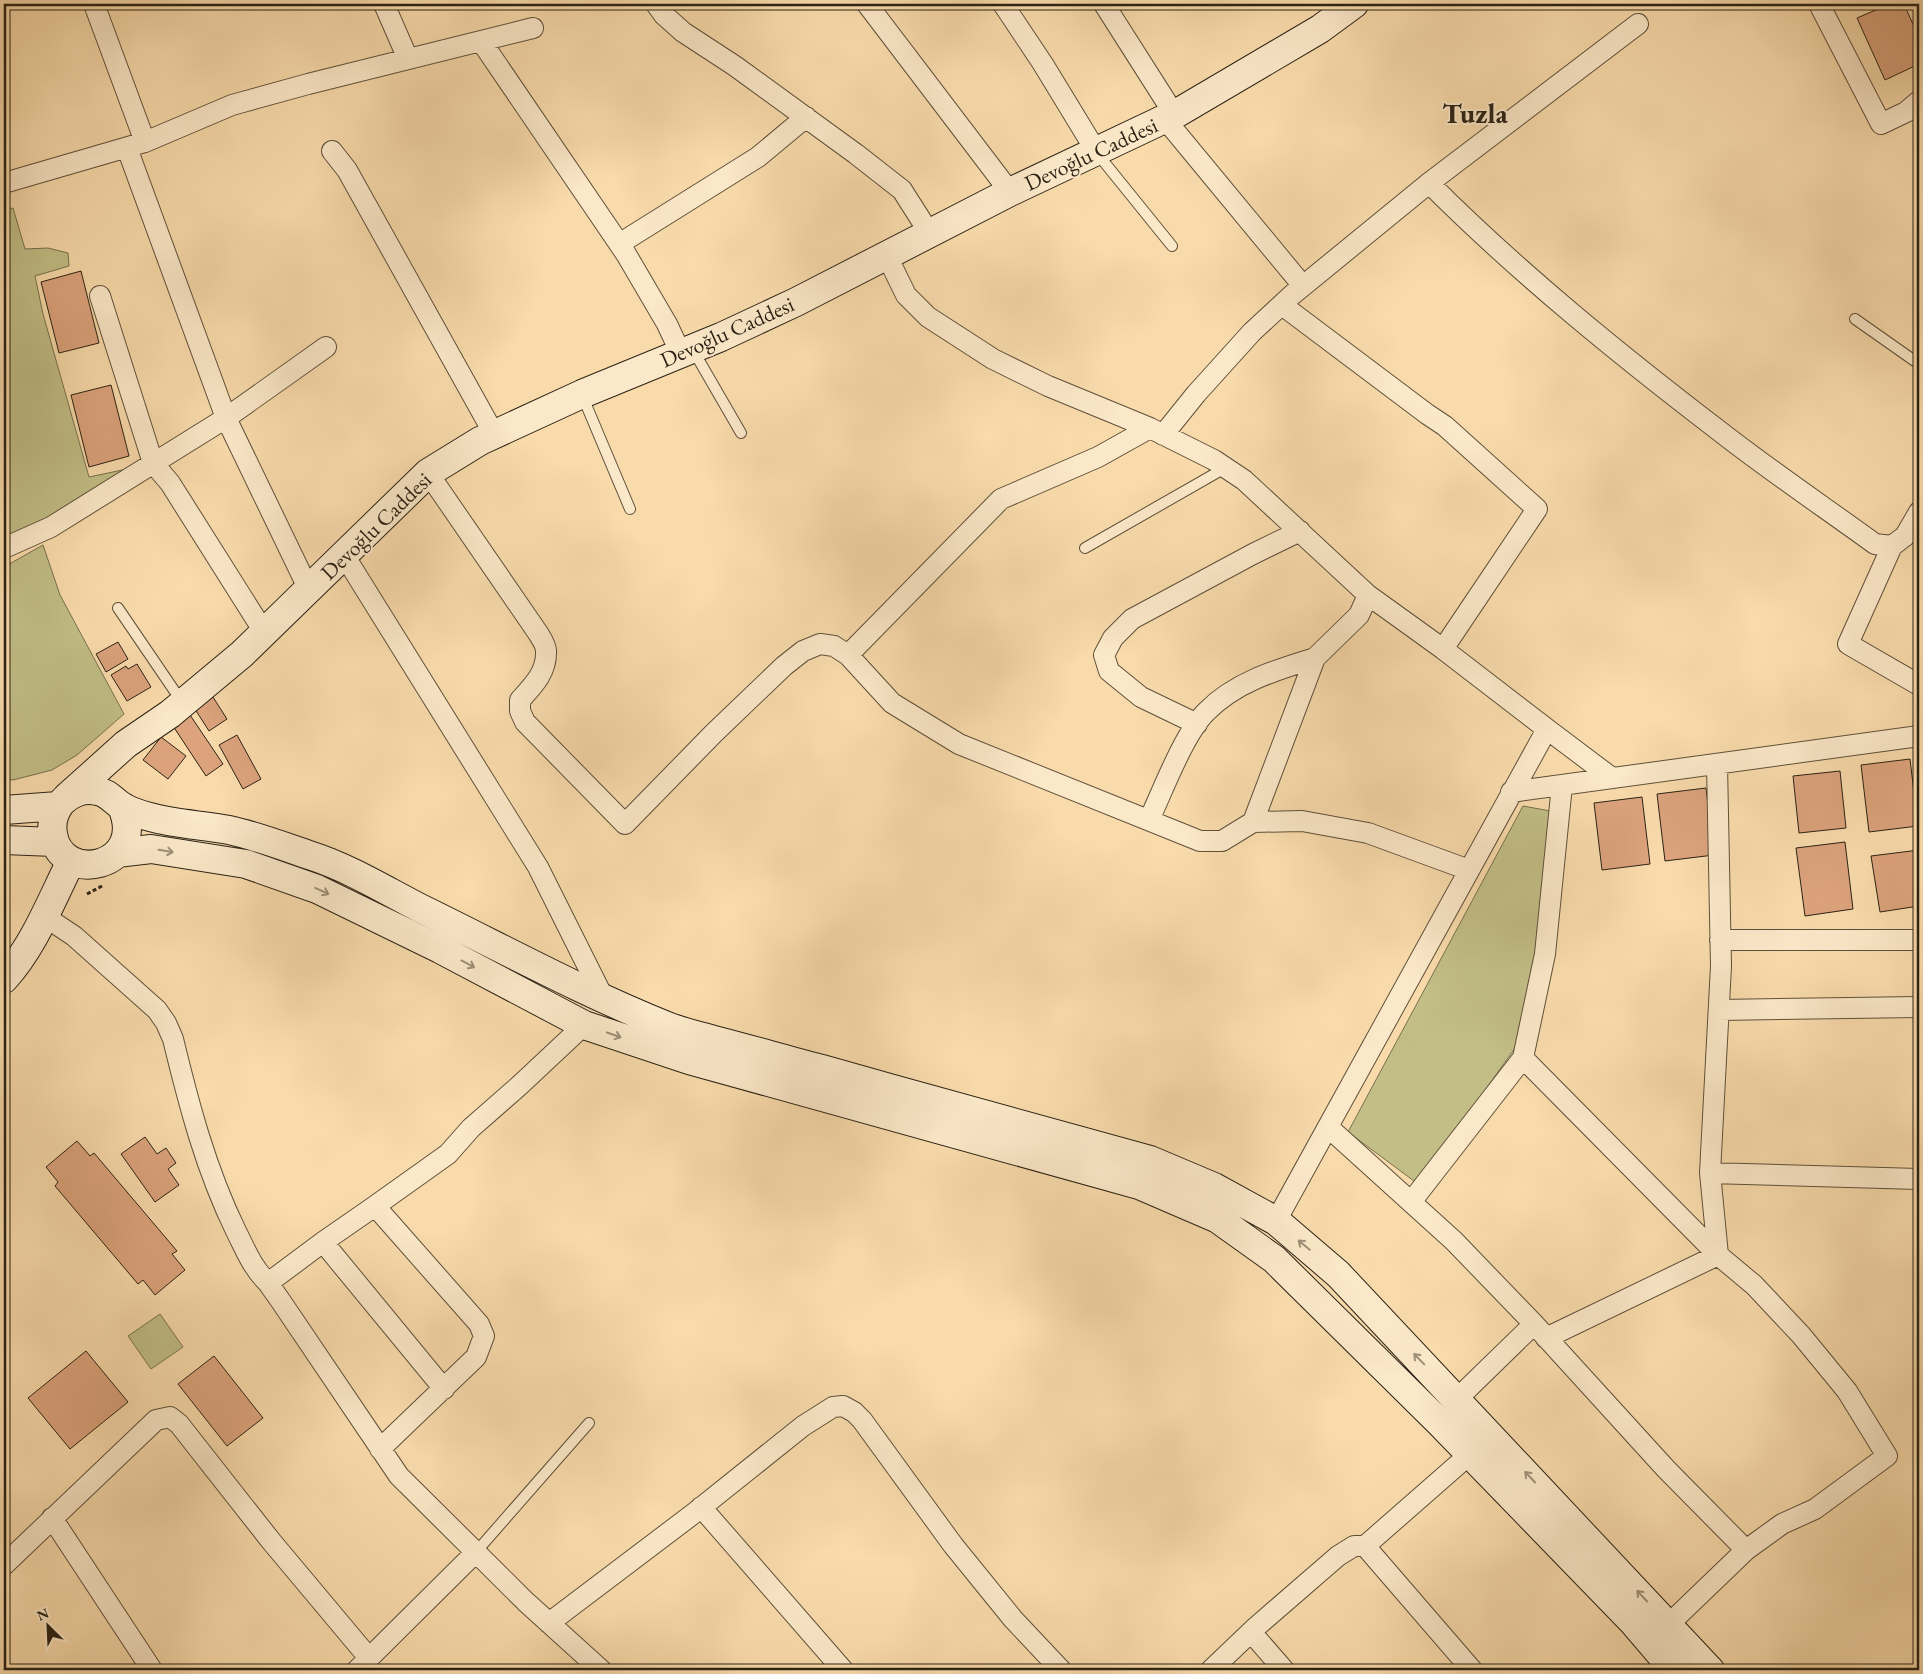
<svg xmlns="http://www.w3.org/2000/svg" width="1923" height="1674" font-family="'EB Garamond',serif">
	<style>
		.green { fill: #c2be86; stroke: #76704e }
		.building { fill: #dca37c; stroke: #2b2215 }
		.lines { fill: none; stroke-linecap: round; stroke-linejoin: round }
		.lane-casing { stroke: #5e503a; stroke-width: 12 }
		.street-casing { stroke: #5e503a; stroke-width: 22 }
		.secondary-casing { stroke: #2b2215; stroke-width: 30 }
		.path { stroke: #2b2215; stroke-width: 3; stroke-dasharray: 4 2.5; stroke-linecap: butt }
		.lane { stroke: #fbe8c8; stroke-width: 10 }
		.street { stroke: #fbe8c8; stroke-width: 20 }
		.secondary { stroke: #fbe8c8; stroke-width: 28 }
		.oneway { stroke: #9d8f77 }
		.labels { text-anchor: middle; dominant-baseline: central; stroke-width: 4; stroke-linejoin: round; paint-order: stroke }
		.street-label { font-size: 22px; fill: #2b2215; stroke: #fbe8c8 }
		.district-label { font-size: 28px; font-weight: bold; fill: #2b2215; stroke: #fbe8c8 }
	</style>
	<rect width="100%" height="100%" fill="#f9dbab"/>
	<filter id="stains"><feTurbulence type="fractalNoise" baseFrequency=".004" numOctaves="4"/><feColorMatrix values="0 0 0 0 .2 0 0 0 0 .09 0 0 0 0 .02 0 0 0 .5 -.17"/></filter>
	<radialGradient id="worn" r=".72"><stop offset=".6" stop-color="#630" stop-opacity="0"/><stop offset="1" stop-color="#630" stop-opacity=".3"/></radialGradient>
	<!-- green -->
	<path class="green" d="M13,208L25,249L48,248L68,253L69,266L35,276L43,314L89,477L127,469L121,479L4,542V210Z
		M43,545L60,595L124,714L77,755L52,770L13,780L4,779V567Z
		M1523,806L1556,812L1537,965L1518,1044L1418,1184L1348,1132Z
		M160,1314L183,1347L151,1369L128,1336Z"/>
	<!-- building -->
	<path class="building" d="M1890,4H1904L1919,38V64L1885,80L1857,18Z
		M81,271L99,343L59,353L41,282Z
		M111,385L129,456L89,467L71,395Z
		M118,642L128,659L106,672L96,654Z
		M137,664L151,687L127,701L111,675L126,666L128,669Z
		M211,694L227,719L209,731L193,706Z
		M190,715L223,764L206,776L173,726Z
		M237,735L261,779L243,789L219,745Z
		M161,737L186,756L168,779L143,760Z
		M1910,759L1918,826L1869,832L1861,765Z
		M1840,771L1846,828L1799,833L1793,776Z
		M1706,788L1714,855L1665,861L1657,794Z
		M1642,797L1650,864L1602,870L1594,803Z
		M1845,842L1853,909L1805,916L1796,848Z
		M1919,850V906L1880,912L1871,856Z
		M145,1137L157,1154L166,1148L176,1163L168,1169L179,1185L155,1202L121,1154Z
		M77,1141L90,1156L94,1153L177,1251L172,1254L185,1270L155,1295L143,1280L138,1284L55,1186L58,1182L46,1167Z
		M86,1351L128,1402L70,1449L28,1398Z
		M214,1356L263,1418L227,1446L178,1384Z"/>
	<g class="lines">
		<defs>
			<path id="lane" d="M1096,152L1172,246
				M1855,319L1919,364
				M693,350L741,433
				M582,395L630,509
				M1085,548L1225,468
				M118,608L182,702
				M476,1552L589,1423"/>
			<path id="street" d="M94,4L145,142
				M384,4L408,59
				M656,4L664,15L683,32L735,66L856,154L902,190L930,234
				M867,4L1010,192
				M1003,4L1043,64L1096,151
				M1104,4L1174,114
				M1819,4L1881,124L1906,112L1919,101
				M481,41L626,254L667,324L681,354
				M1165,119L1303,286
				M127,148L226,418L309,590
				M332,151L347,170L494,434
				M4,183L145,142L232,105L308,84L533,28
				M1429,183C1520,274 1620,355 1722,433C1772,472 1824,507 1875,544L1892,546L1905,536L1919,512
				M619,244L758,157L806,117
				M887,256L906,295L928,317L993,359L1048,386L1150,428L1214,460L1244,480L1368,595L1443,649L1547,729L1276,1221
				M100,296L153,463L170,483L264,632
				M1282,305L1427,414L1445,426L1537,509L1443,649
				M1163,435L1196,394L1252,332L1292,295L1429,183L1638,24
				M428,473L538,633C541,638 546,645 546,651C547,672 533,686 520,700V711L525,722L625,824L714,733L784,666L803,651L820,644L834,646L848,655L892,703L959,744L1200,841H1222L1253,822L1302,821L1368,833L1469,870
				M1892,546L1848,644L1919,685
				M4,548L51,527L226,418L326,347
				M344,555L538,867L604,999
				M848,655L1001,499L1098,457L1150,428
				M1197,724L1141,697L1109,671L1104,655L1113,638L1132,619L1253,554L1300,531
				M1547,729L1612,778
				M1511,792L1919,736
				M1149,820C1163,790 1184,734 1206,712C1235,682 1276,670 1315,658
				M1253,822L1315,658L1359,615L1368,595
				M44,916L74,936L157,1010L166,1023L173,1039C189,1105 206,1170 236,1231C246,1251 252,1267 268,1283
				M1720,940H1919
				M1719,1010L1919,1007
				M1523,1058L1718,1255L1754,1285L1801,1335L1847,1391L1887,1456L1815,1509L1782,1524L1746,1550
				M1328,1127L1454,1241L1534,1324L1666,1469L1746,1550L1669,1624
				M1710,1173L1919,1179
				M1411,1202L1523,1058L1545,954L1562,785
				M375,1206L448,1154L471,1128L520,1085L584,1025
				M323,1242L444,1389
				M1546,1338L1718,1255L1710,1173L1721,966L1717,764
				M1457,1399L1534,1324
				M380,1449L476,1357L484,1336L479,1324L375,1206L323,1242L268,1283L280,1300L399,1476L526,1602L601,1670
				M701,1507L843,1670
				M52,1518L152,1670
				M1365,1546L1470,1454
				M4,1565L156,1420L170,1417L179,1424L271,1541L369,1658
				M549,1623L693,1514L803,1426L833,1407L843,1406L854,1412L862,1420L953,1545L1013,1619L1061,1670
				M1251,1632L1284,1670
				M357,1670L476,1552
				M1211,1670L1256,1627L1338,1556L1354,1546H1365L1472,1670"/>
			<path id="secondary" d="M67,797L126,744L170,714L242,654L428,473L480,441L582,394L721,337L796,302L1010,192L1179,112L1320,29L1354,4
				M122,807C148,868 61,886 53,834C51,823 54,812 61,803C70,793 84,788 97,791C110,793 114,803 125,808C132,812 142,815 150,817C175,824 203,825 229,830C257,836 285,847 312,856C349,868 385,890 420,908C502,948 582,992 667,1026C684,1033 702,1036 718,1041C753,1050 787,1060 822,1069C931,1100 1040,1130 1150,1160L1214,1187L1276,1221L1338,1274L1710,1670
				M4,810L58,806
				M4,840L54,842
				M117,853L151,849L246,864L317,889L440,949L584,1025L689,1060L1139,1185L1218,1219L1274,1259L1440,1423L1632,1621L1674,1670
				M4,979C34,946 51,901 71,861"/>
		</defs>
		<!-- lane casing -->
		<use href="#lane" class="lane-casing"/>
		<!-- street casing -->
		<use href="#street" class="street-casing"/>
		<!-- secondary casing -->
		<use href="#secondary" class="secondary-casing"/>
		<!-- path -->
		<path class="path" d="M87,894L102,886"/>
		<!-- lane -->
		<use href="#lane" class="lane"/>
		<!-- street -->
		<use href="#street" class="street"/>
		<!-- secondary -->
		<use href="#secondary" class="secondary"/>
	</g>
	<!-- one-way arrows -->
	<defs><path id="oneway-shaft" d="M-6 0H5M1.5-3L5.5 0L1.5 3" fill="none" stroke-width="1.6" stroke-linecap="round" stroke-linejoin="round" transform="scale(1.25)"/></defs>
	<g class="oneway">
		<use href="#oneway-shaft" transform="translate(166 851) rotate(9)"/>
		<use href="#oneway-shaft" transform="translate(322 891) rotate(25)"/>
		<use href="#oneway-shaft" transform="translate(468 964) rotate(28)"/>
		<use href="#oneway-shaft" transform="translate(614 1035) rotate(19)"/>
		<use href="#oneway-shaft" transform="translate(1304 1245) rotate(-140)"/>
		<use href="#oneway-shaft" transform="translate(1419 1359) rotate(-134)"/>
		<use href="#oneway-shaft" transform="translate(1530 1477) rotate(-133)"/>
		<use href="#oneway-shaft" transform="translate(1642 1596) rotate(-133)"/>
	</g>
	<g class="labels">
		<!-- street labels -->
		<g class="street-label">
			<text transform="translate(1091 154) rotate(-25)">Devoğlu Caddesi</text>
			<text transform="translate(727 332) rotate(-24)">Devoğlu Caddesi</text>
			<text transform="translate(376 526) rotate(-44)">Devoğlu Caddesi</text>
		</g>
		<!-- district labels -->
		<g class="district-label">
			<text x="1475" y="113">Tuzla</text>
		</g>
	</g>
	<!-- margin -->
	<rect width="1923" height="1674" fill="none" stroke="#f9dbab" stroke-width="20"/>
	<rect x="5" y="5" width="1913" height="1664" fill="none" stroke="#2b2215" stroke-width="2.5"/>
	<rect x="10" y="10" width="1903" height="1654" fill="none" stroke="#2b2215"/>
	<!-- north arrow -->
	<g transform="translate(48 1626) rotate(336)" stroke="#fbe8c8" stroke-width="4" paint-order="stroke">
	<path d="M0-4L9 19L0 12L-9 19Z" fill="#2b2215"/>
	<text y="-8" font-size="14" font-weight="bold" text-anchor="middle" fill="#2b2215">N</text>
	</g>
	<rect width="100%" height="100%" filter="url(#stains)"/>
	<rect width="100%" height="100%" fill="url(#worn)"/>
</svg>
